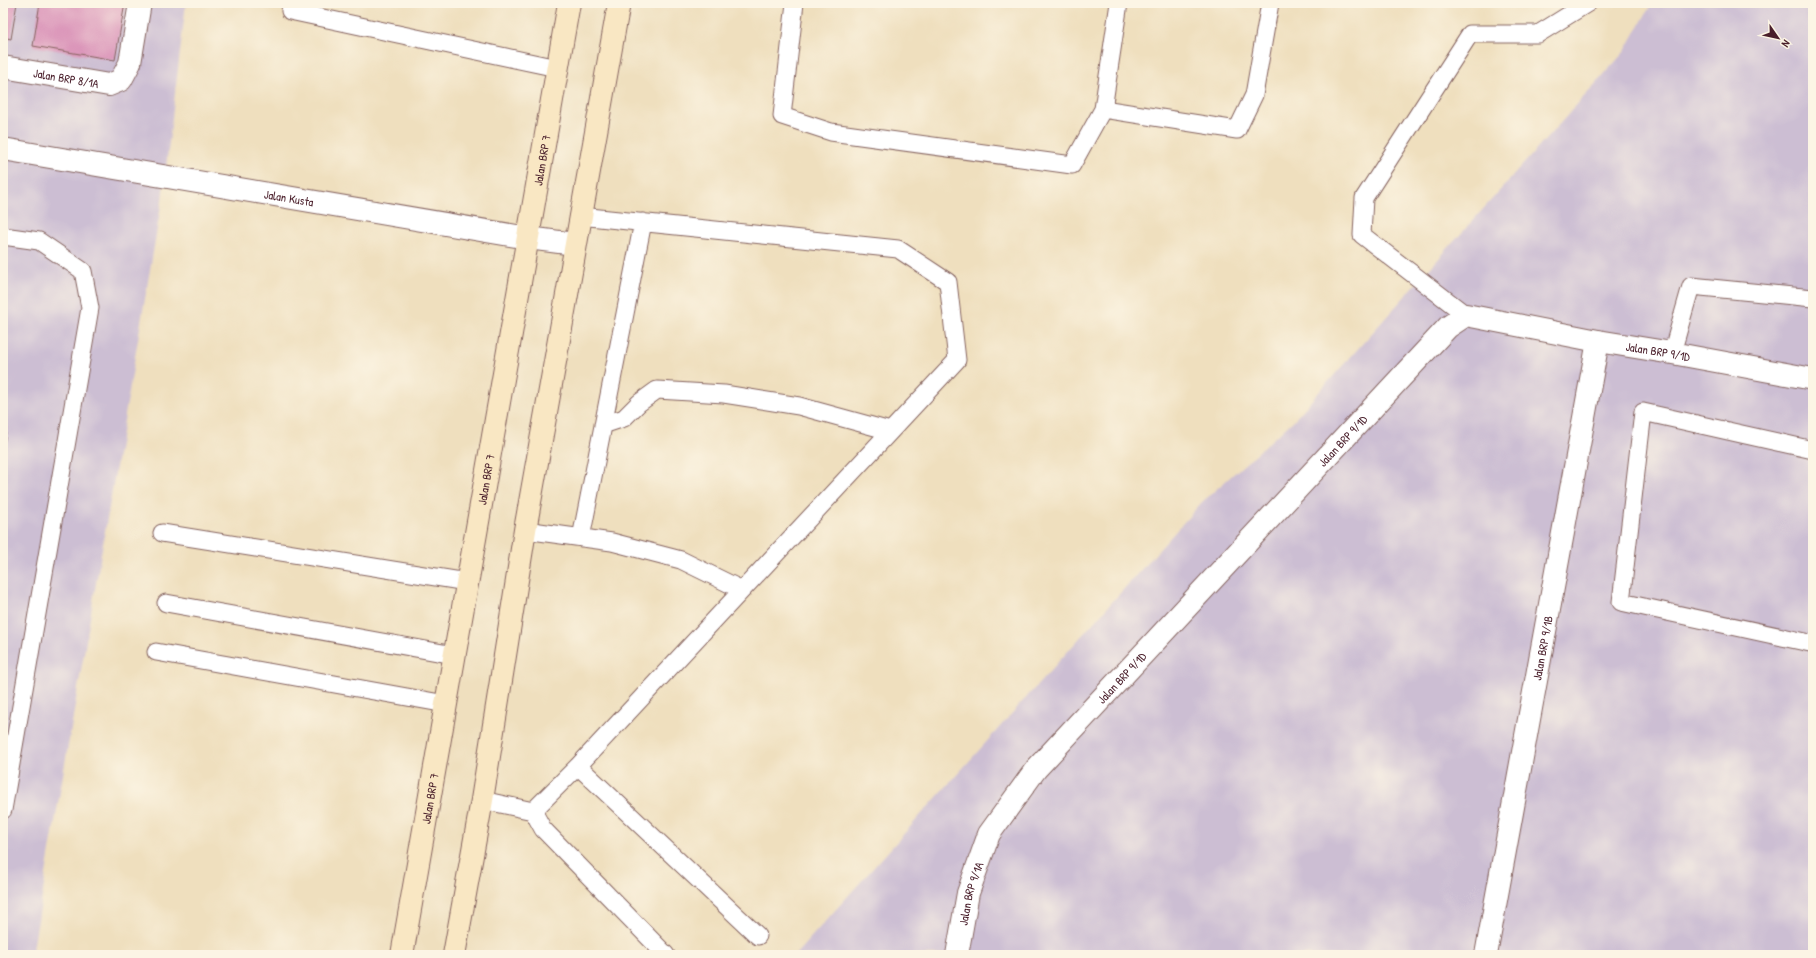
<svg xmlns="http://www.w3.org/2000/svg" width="1816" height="958" font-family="'Patrick Hand',sans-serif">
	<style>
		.industrial { fill: #ccbed3 }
		.building { fill: #db96ba }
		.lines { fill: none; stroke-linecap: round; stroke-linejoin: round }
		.service-casing { stroke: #84625e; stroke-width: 19 }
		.minor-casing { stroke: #84625e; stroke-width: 24 }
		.tertiary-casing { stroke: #84625e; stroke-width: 24 }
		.secondary-casing { stroke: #84625e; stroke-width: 24 }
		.service { stroke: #fff; stroke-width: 17 }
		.minor { stroke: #fff; stroke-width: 22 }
		.tertiary { stroke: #fff; stroke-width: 22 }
		.secondary { stroke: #f9e7c3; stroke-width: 22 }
		.labels { text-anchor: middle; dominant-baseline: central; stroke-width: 3.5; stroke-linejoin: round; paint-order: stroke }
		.street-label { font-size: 12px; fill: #4a1f2b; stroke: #fcf5e5 }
	</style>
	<rect width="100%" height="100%" fill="#fcf5e5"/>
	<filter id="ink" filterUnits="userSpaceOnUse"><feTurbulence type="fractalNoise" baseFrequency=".025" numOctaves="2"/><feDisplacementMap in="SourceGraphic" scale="8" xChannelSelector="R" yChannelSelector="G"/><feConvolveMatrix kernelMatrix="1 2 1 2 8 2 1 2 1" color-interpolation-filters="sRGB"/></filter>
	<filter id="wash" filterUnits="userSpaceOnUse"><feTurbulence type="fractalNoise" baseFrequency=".012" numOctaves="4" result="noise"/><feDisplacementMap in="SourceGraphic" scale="16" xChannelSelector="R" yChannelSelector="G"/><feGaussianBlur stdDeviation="0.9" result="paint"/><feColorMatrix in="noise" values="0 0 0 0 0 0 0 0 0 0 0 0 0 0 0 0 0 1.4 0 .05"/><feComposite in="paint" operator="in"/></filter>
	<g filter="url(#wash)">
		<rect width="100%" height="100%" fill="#efdfbe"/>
		<!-- industrial -->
		<path class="industrial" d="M3,3H186L162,200L32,955H3Z
			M1652,3H1813V955H795L1202,502L1293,421L1625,51Z"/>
		<g id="blocks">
			<!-- building -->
			<path class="building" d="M3,3H17L11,39L3,37Z
				M40,3H125L115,60L33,46Z
				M3,426L7,427L4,444H3Z"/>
		</g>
	</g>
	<g filter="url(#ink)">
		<use href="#blocks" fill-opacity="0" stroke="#84625e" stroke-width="1"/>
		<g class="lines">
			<defs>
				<path id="service" d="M292,3L290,11L557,68
					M795,3L782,116L831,132L1072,165L1103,109
					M1119,3L1103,109L1237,130L1254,95L1270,3
					M3,236L39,241L83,271L90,308L3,810
					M1466,315L1362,235L1364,198L1470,34H1538L1588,3
					M1672,353L1691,286L1813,298
					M603,425L624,418L639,403L657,390L724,394L799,406L890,431
					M525,530L612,542L681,560L742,590
					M162,533L467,582
					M581,538L643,222
					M166,603L454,655
					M1810,643L1621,602L1643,412L1813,450
					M156,652L446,704
					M578,766L758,936
					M482,800L533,811L578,766L957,360L948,282L898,249L580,216
					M533,811L543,829L666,955"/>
				<g id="minor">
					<path id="s1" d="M3,67L109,85L121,80L130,63L140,3"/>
					<path id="s2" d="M957,955L968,893L989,834L1036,769L1448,327L1466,315L1598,341L1672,353L1813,379"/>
					<path id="s3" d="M1486,955L1598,341"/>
				</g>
				<g id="tertiary">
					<path id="s4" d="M3,149L528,238L575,244"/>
				</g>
				<g id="secondary">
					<path id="s5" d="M402,955L569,3"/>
					<path d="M454,955L482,800L525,530L619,3"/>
				</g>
			</defs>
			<!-- service casing -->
			<use href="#service" class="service-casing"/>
			<!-- minor casing -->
			<use href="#minor" class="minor-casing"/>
			<!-- tertiary casing -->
			<use href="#tertiary" class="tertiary-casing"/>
			<!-- secondary casing -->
			<use href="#secondary" class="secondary-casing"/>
			<!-- service -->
			<use href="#service" class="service"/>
			<!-- minor -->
			<use href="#minor" class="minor"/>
			<!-- tertiary -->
			<use href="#tertiary" class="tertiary"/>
			<!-- secondary -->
			<use href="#secondary" class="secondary"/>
		</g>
	</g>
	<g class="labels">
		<!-- street labels -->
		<g class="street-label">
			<text stroke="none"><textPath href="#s1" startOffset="64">Jalan BRP 8/1A</textPath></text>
			<text stroke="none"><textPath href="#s5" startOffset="807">Jalan BRP 7</textPath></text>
			<text stroke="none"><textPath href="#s4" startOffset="290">Jalan Kusta</textPath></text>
			<text stroke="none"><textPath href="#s2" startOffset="1027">Jalan BRP 9/1D</textPath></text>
			<text stroke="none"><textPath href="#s2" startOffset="655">Jalan BRP 9/1D</textPath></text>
			<text stroke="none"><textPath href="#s5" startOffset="483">Jalan BRP 7</textPath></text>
			<text stroke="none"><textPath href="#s3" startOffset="312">Jalan BRP 9/1B</textPath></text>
			<text stroke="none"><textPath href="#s2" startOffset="331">Jalan BRP 9/1D</textPath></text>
			<text stroke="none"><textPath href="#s5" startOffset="159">Jalan BRP 7</textPath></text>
			<text stroke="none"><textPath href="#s2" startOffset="63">Jalan BRP 9/1A</textPath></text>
		</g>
	</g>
	<!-- margin -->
	<rect width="1816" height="958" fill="none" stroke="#fcf5e5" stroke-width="16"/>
	<!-- north arrow -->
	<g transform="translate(1778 38) rotate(124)" stroke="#fcf5e5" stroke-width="3" paint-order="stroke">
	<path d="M0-3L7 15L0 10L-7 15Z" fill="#4a1f2b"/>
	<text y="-6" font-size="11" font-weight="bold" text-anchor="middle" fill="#4a1f2b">N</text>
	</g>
</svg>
